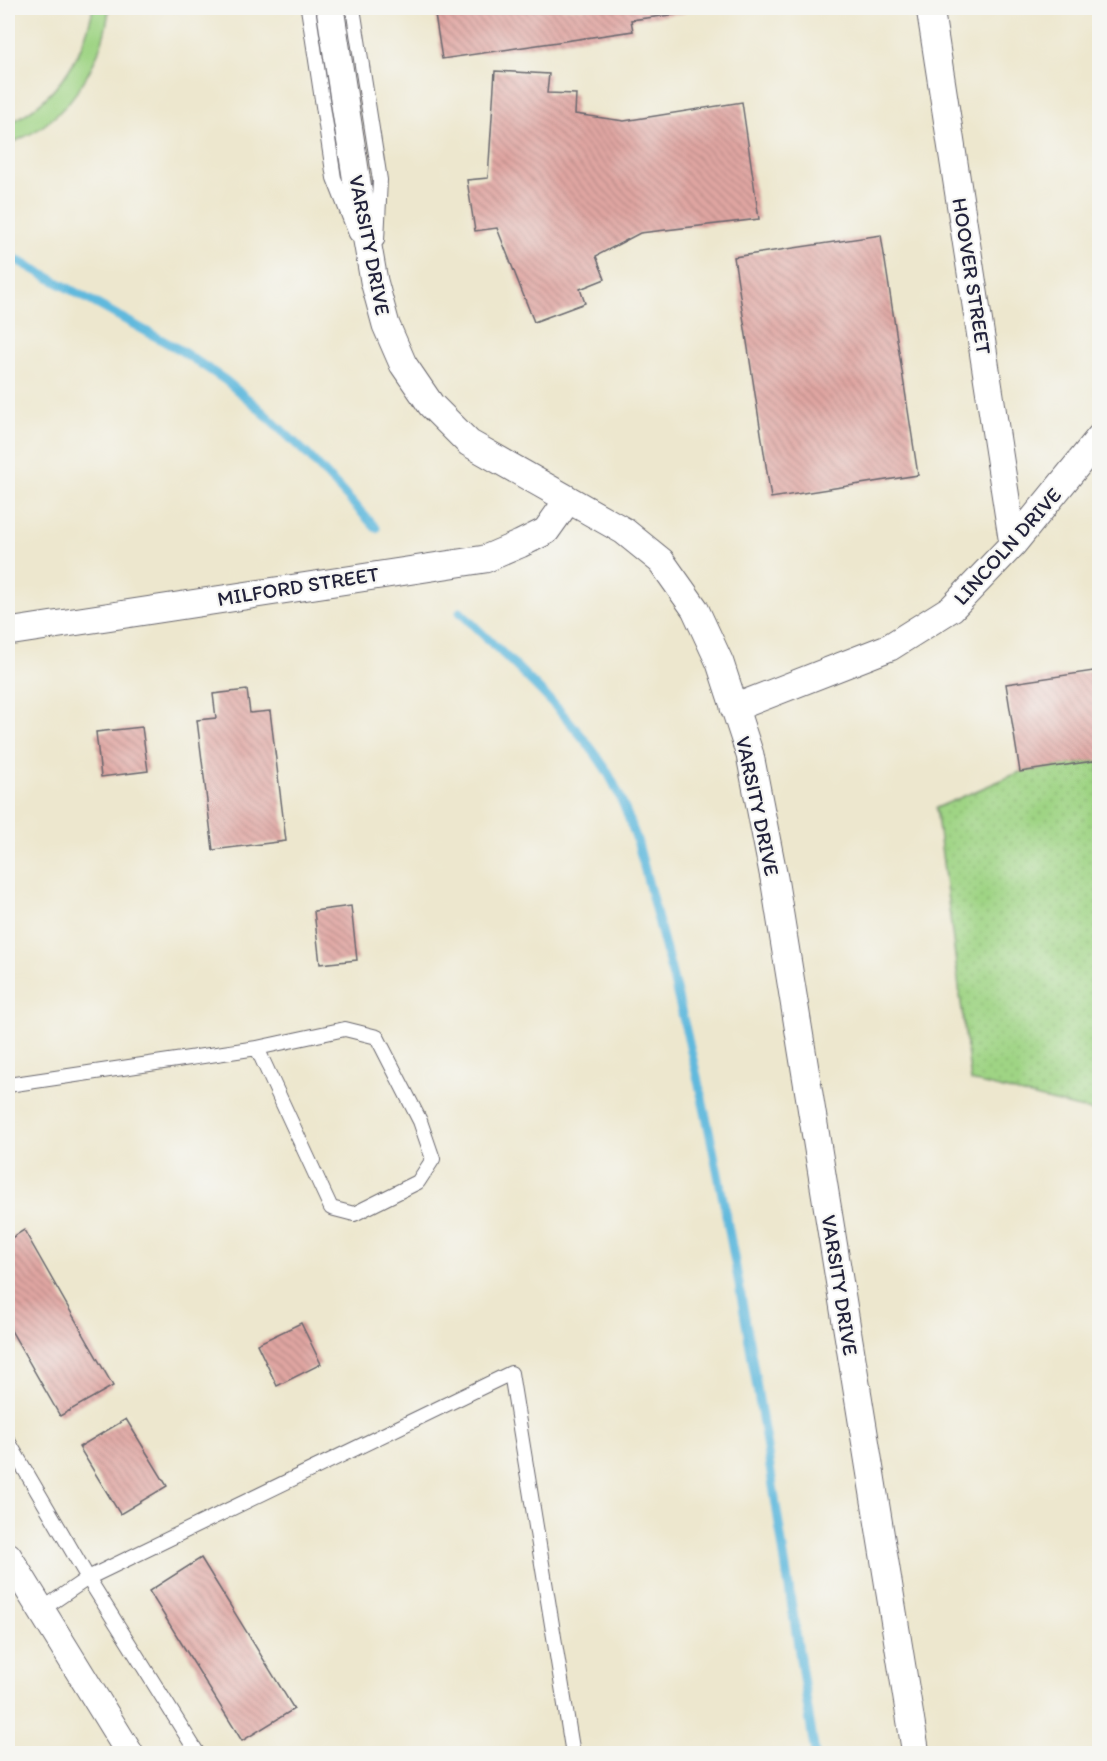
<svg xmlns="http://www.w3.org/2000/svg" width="1107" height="1761" font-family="Itim,sans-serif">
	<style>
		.green { fill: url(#green-dots); stroke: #607b60; stroke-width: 1.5 }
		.pitch { fill: #9fd484; stroke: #607b60; stroke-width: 1.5 }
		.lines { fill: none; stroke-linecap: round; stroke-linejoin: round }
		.stream { stroke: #60b9dd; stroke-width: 9 }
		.building { fill: url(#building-back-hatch) }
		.service-casing { stroke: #69676e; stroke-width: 16 }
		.minor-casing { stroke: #69676e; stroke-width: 29 }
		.service { stroke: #fff; stroke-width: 14 }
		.minor { stroke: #fff; stroke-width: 27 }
		.labels { text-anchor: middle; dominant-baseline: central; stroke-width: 4.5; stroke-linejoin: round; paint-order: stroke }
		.street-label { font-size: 21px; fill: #22223b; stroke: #f6f6f2 }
	</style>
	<defs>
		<pattern id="green-dots" width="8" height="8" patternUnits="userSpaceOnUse" patternTransform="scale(1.5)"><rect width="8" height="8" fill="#9fd484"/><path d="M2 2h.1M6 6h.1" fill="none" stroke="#89b673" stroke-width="1.8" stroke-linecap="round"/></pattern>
		<pattern id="building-back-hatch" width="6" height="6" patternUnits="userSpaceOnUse" patternTransform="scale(1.5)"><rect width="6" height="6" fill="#e0a6a2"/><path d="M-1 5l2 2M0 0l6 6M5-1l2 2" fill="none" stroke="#b58785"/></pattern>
	</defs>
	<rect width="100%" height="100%" fill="#f6f6f2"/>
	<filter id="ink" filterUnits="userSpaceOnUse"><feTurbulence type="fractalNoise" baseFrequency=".0167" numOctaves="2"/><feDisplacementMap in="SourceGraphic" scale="12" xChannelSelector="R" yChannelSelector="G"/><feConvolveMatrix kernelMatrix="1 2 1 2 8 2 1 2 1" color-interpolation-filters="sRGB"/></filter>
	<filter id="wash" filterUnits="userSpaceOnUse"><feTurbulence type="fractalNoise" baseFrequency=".008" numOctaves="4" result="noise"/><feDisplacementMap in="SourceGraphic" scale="24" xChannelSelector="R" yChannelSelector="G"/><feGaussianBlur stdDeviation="1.35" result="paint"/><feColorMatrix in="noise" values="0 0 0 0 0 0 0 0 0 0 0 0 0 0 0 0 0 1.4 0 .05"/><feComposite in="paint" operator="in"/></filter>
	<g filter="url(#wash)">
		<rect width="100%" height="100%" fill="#ede7ce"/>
		<!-- green -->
		<path class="green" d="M1099,760V1113L971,1081L936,808L1020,772Z"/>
		<!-- pitch -->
		<path class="pitch" d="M93,8H109C105,53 77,105 37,130C28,136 17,140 8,145V124C55,101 83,59 93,8Z"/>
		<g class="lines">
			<!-- stream -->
			<path class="stream" d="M8,255L180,350L225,380L255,405L309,456L376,528
				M460,612C508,660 568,711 605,768C619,791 628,816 637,840C663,938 689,1036 710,1135C753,1340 782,1547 815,1754"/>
		</g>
		<g id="blocks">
			<!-- building -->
			<path class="building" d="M434,8H684L685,13L631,20L633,31L442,59Z
				M495,71L549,74L547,93L576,94L575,114L624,121L742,102L759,219L640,233L596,256L605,279L580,289L585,303L534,322L497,228L475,231L467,180L488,178Z
				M881,235L918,475L771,498L734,257Z
				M1100,670V760L1020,772L1006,684Z
				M247,690L250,713L270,711L286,841L213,850L197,720L216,718L213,694Z
				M142,727L148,771L101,777L96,732Z
				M351,906L357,960L320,964L314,911Z
				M24,1230L113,1386L60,1416L8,1325V1240Z
				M301,1323L321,1364L277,1386L257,1344Z
				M126,1419L167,1486L120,1514L79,1447Z
				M201,1558L294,1709L242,1741L149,1591Z"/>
		</g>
	</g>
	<g filter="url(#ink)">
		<use href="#blocks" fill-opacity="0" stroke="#69676e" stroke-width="1.5"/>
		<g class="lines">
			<defs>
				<path id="service" d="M308,8L334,178L356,234
					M353,8L380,180L377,240
					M8,1085L257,1048L345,1029L377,1037L420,1121L433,1159L418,1182L354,1214L331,1208L257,1048
					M8,1441L88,1578L198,1754
					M41,1610L88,1578L511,1373L573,1754"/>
				<path id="minor" d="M330,8L358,189L374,281L386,325L403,364L431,405L469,443L624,531L661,561L695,609L720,663L750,755L774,878L916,1754
					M930,8L1013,544
					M8,632L485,559L520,544L546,531L568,500
					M734,708L890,647L952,608L1013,544L1100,437
					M8,1556L130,1754"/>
			</defs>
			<!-- service casing -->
			<use href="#service" class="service-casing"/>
			<!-- minor casing -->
			<use href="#minor" class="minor-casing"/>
			<!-- service -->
			<use href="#service" class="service"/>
			<!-- minor -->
			<use href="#minor" class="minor"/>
		</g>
	</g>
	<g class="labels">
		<!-- street labels -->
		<g class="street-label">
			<text transform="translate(370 245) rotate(79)">VARSITY DRIVE</text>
			<text transform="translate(972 276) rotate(81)">HOOVER STREET</text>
			<text transform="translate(1007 546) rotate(-48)">LINCOLN DRIVE</text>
			<text transform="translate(298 586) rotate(-9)">MILFORD STREET</text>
			<text transform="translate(758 806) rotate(78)">VARSITY DRIVE</text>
			<text transform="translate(840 1285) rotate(81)">VARSITY DRIVE</text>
		</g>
	</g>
	<!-- margin -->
	<rect width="1107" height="1761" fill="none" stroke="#f6f6f2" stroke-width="30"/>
</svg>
